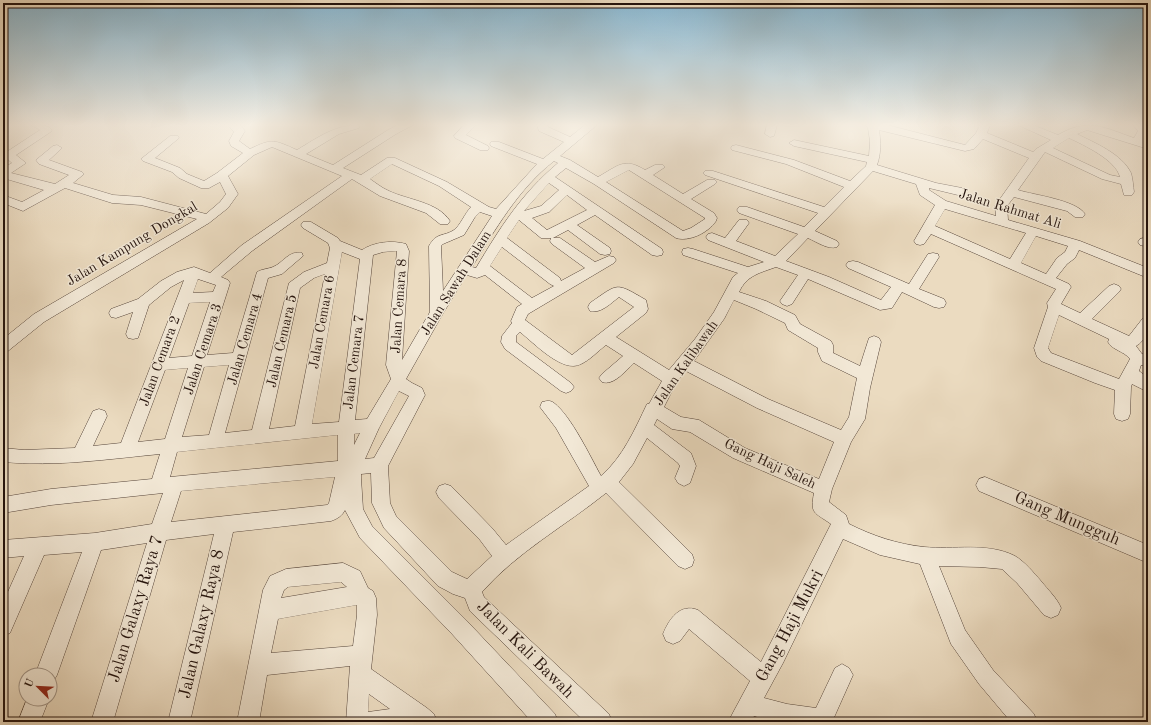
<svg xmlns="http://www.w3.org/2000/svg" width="1151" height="725" font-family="'Old Standard TT',serif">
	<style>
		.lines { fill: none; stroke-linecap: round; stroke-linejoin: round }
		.minor-casing { stroke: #56453a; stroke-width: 1 }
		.minor { fill: #f2e8d6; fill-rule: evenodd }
		.labels { text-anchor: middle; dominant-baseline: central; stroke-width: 3; stroke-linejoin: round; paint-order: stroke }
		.street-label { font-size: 14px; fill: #24130d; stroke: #f2e8d6 }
		.near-street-label { font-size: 17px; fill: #24130d; stroke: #f2e8d6 }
	</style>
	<rect width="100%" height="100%" fill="#ebdbc0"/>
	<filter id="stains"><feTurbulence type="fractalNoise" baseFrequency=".005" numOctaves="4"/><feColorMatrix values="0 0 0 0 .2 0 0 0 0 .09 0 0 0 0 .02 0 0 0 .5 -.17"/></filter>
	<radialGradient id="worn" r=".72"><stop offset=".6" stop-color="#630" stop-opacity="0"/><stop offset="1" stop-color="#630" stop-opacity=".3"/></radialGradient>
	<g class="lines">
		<defs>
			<path id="minor" d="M31,125C39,125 48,123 52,131L16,155L26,163L11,173L55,184L69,175L39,164L36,160L53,146L57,145L62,148L49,160L82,172L84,174L73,183L113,195L141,197L206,214L220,202L226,194L220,182L209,188H201L179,178L172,172L143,161L141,159L170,136H178L179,138L155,158L180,168L187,174L204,181L217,173L243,153L231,146L229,141L234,132L228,125H240L245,131L239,141L250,149C273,138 274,140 297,150C319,137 334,125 360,125L359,128L339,134L306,154L333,165L388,130L398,125H413L396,134L343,168L361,175L387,158H395L447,182L489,207L496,209L537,164L491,146L490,144L491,142H499L543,159L564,142L539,131L537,125H547L548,127L570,137L585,125H597L560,156L570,160L598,177C618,166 624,157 645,170L655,165H663L665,167L653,175L683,194L707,180H715L717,182L715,184L691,199L714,213L717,218L716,221C708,233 689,242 676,238L594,184L566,168L555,177L662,249L663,252L662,255L657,256L652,255L595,215L577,225L610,248L611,251L610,254L605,255L600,254L568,230L553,238H560L595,262L609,256L614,257L616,260L614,263L533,311L528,314L525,320L572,355L634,307L619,297C611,303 601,314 590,311L588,307L590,303C619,283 615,282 646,300L648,309L646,313L616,337L669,370L695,339L714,312L733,277L738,273L683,255L682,252L683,249L688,248L693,249L748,267L764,262L708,240L706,237L708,234L712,233L725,238L739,220H747L749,223L736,241L775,256L798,234L739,213L737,210L739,207H747L804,227L818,213L705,175L703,173L705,171H713L824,207L844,187L786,164L732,150L731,148L732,146L736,145L794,160L850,181L866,166L867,162L794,146L789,143L794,140L869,156L870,141L868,128L865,125H887L965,145L976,133L980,125H990L987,133L1033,152L1036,149L1051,140L1018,125H1033L1058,135C1088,117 1105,128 1134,138L1138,131L1133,125H1144L1148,131L1144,141L1148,142V149L1087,130L1077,134C1095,143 1122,154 1131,173C1133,179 1133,186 1134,192L1132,195H1124L1121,184L1102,179L1045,152L1018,190C1034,195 1076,200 1085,214L1083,217H1075L1067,211L1014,197L1007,206L1008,220L1080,241L1148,268V278L1079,250L1075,258L1067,264L1056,278L1069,284L1071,287L1061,304L1080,313L1109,286L1114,284L1119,286L1121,289L1119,292L1092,319L1129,336L1143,318L1148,317C1148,328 1147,340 1136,346L1142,354L1148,355V367L1141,365L1139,371L1148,378V392L1132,384L1131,387L1130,414L1128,419L1122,421L1116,419L1114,414L1115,390L1095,383L1041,361L1037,357L1034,348L1048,307L1047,303L1056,289L931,234L924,244L920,245L916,244L914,241L935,205L920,195L916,184L873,171L815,231L837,241L839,244L837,247C828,250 817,242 808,238L786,261L829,277L881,300L891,287L848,268L846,265L848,262L853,261L858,262L909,284L928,254L933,253L938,254L939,257L919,289L944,299L946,303L944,307L939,308L934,307L902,292L892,308L880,310L808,279L792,304L787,306L782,304L780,301L798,275L776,267C760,273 747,275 739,292L766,301L795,315L800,324L831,341L833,345V353L860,366L869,338L874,336L879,338L881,342L870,388L865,419L851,442L832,489L829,502L846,515L849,524C873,536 897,544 924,547C953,550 988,542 1015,556C1025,562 1033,572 1041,581C1048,590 1057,598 1061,608L1058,615L1051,618L1044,615L1017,583L1002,569L980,567L939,566L965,630L993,670L1034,714L1037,722H1011L979,684L951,644L920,564L880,555L843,539L783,663L764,698L787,704L816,708L835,668L842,664L849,668L853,675L832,722H774L754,716L751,722H728L750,681L689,629L680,641L673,644L666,641L663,634C669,619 680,603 698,610L761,662L831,524C814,512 810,514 814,493L733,458L690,432L672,429L657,419L654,425L691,453L696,466L690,483L684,486L678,483L675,478L680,466L678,463L647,438L633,464L619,482L692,554L694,560L692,566L685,569L678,566L606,493C565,526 517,552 482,592L484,597L609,714L612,722H585L470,611L465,598L453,594L438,586L384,528L372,503L371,473L361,474V478L363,509L372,526L466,620L555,714L558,722H532L452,634L360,538L345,510C342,516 337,519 331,521L233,532L190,722H168L214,534L166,540L113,722H91L147,543L101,550L57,675L53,682L50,684V675H35L82,552L44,555L10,633L3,636V603L24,556L3,558V540L95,533L152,524L163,493L51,505L3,513V497L51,489L152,479L160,454C108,459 56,467 3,462V448L24,450L75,448L93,411L99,409L105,411L107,416L93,446L121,443L184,280L171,287L149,305L138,338L133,339L128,338L126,334L133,312L116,318L111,317L109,313L111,309L138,299L161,281L177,272L194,267L210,273L242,245L342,176L272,147L254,155L228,176L238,194L228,208L209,223L44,322L8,351L3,353V339L34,314L197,219L141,205L112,203L65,188L23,211L3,203V195L22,202L44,190L3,178V168L12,163L3,155L5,153L40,130ZM879,130L965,151L974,149L983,139L1029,158L995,206L996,216L946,201L929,190V188L958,195L962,194L964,191L962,188L936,183L877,165C881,154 881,142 879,130ZM1069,138C1084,145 1116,160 1120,177L1110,175L1053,148ZM554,161L558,163C521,194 500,228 476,268L472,267C495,230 518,189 554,161ZM392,164L439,186L471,207C465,213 460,226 454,230C443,237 437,232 429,246L430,312L402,360L409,251L406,244C392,240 374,242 362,250L340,241L338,238L311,222H303L301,225L303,228L328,243L330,248L327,263L304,272L289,283L252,430L225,433L268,278L282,274L303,256L302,253C289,250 283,263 273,267C268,269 262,269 257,272L233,353L207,355L230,283L228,280L221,277L252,251L352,179L380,196L426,213L440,224H448L450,221C438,202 408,200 389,191C382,188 376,183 370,179ZM629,170L705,218V219L691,228L683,231L606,182ZM549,183L559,190L541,206L524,211ZM567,195L587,210L547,230L532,218L549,212ZM945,209L1026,233L1010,259L935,226ZM480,212L492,216L443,291L441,246L443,244L464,235L475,217ZM519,220L541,238H551L550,241L552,244L585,268L561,281L560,278L507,238ZM1036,236L1068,246L1065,252L1057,258L1046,274L1021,263ZM502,247L550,284L554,286L532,298L490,266ZM397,251L386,365L391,379L367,419L355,420L373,255L383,252ZM342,252L360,259L339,422L312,424ZM325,274L295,426L269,429L300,288L314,278ZM467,275L477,278L485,275L522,304L517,307L511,321L512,323L502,336L501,342L505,349L561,391L566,393L571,391L574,387L571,383L516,342V336L520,332C534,343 563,374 581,364C590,360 598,351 606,345L623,356L602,374L599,378L602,382C614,386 625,371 634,363L662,381L649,404H647C635,429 623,457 601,476C590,456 571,416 554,403C550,400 547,401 542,402L540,407L556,428L589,486L506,545L492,528L451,486L445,484L439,486L436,492L439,498L480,540L492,556L467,579L452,572L396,516L390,503L388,466L425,395L422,388L412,383L406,379L442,315ZM198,279L216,285L213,292L193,293ZM734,300L756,309L785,323L788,330L818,348V352L822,361L857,378L849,417L841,430L768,399L694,361L724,319ZM210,302L192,356L169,358L189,303ZM1059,315L1109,339L1108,342C1112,350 1124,351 1130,359L1119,379L1051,353L1048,348ZM229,365L209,435L182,437L204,367ZM188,368L165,439L138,442L165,370ZM686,371L757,408L834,442L819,479L745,448L699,420L681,417L664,407L676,383ZM399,391L409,396L374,458L365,459L379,428ZM360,433L354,445V434ZM338,435V461L170,477L177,452ZM335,477L329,503L327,505L171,522L181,491Z
				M464,125H476L466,135L488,146L489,148L488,150H480L455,138L454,136Z
				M767,125H777L774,136L770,137L765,134Z
				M1144,238L1148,239V247L1140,245L1138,242L1140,239Z
				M985,477L1148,545V563L979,491L976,485L979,479Z
				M343,563L360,571L368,588L373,591L376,598L377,615L371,669L427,708L434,714L437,722H346L350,666L267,675L259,722H237L263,590L270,576L286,569ZM341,582L347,587L281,598L284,590L288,587ZM357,605V615L353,646L271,653L278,619ZM369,694L390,709L368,712Z
				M27,699H49L40,722H18Z"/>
		</defs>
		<!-- minor casing -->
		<use href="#minor" class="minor-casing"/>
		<!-- minor -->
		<use href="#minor" class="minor"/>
	</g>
	<!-- sky -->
	<linearGradient id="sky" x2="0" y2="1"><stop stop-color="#88b7d1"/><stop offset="0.55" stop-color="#f6efe3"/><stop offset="1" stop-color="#f6efe3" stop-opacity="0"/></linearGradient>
	<rect width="1151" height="227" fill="url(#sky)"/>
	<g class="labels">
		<!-- street labels -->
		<g class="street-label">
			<text transform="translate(1010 209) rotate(17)">Jalan Rahmat Ali</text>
			<text transform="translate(132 244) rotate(-31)">Jalan Kampung Dongkal</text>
			<text transform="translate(456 283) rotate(-58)">Jalan Sawah Dalam</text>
			<text transform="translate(399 306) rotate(-86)">Jalan Cemara 8</text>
			<text transform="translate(322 322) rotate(-80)">Jalan Cemara 6</text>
			<text transform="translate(245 339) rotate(-74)">Jalan Cemara 4</text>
			<text transform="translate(282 341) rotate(-77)">Jalan Cemara 5</text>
			<text transform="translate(203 349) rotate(-72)">Jalan Cemara 3</text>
			<text transform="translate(160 361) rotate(-70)">Jalan Cemara 2</text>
			<text transform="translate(354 362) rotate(-83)">Jalan Cemara 7</text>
			<text transform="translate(686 363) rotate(-55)">Jalan Kalibawah</text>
			<text transform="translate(770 464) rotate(25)">Gang Haji Saleh</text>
		</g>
		<!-- near-street labels -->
		<g class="near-street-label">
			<text transform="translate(1067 519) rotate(23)">Gang Mungguh</text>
			<text transform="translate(136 609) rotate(-73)">Jalan Galaxy Raya 7</text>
			<text transform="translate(202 624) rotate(-77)">Jalan Galaxy Raya 8</text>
			<text transform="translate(790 626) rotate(-62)">Gang Haji Mukri</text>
			<text transform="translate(525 650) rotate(45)">Jalan Kali Bawah</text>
		</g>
	</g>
	<!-- margin -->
	<rect width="1151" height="725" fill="none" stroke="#ebdbc0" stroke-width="16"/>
	<rect x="4" y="4" width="1143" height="717" fill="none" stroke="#24130d" stroke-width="2"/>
	<rect x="8" y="8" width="1135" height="709" fill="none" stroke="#24130d"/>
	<!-- north arrow -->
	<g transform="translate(38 687) rotate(294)"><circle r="19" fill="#f2e8d6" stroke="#a09386"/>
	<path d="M0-3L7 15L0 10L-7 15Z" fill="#8f2418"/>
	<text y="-6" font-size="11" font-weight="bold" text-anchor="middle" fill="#24130d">U</text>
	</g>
	<rect width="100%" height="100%" filter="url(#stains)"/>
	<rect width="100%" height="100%" fill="url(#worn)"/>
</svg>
